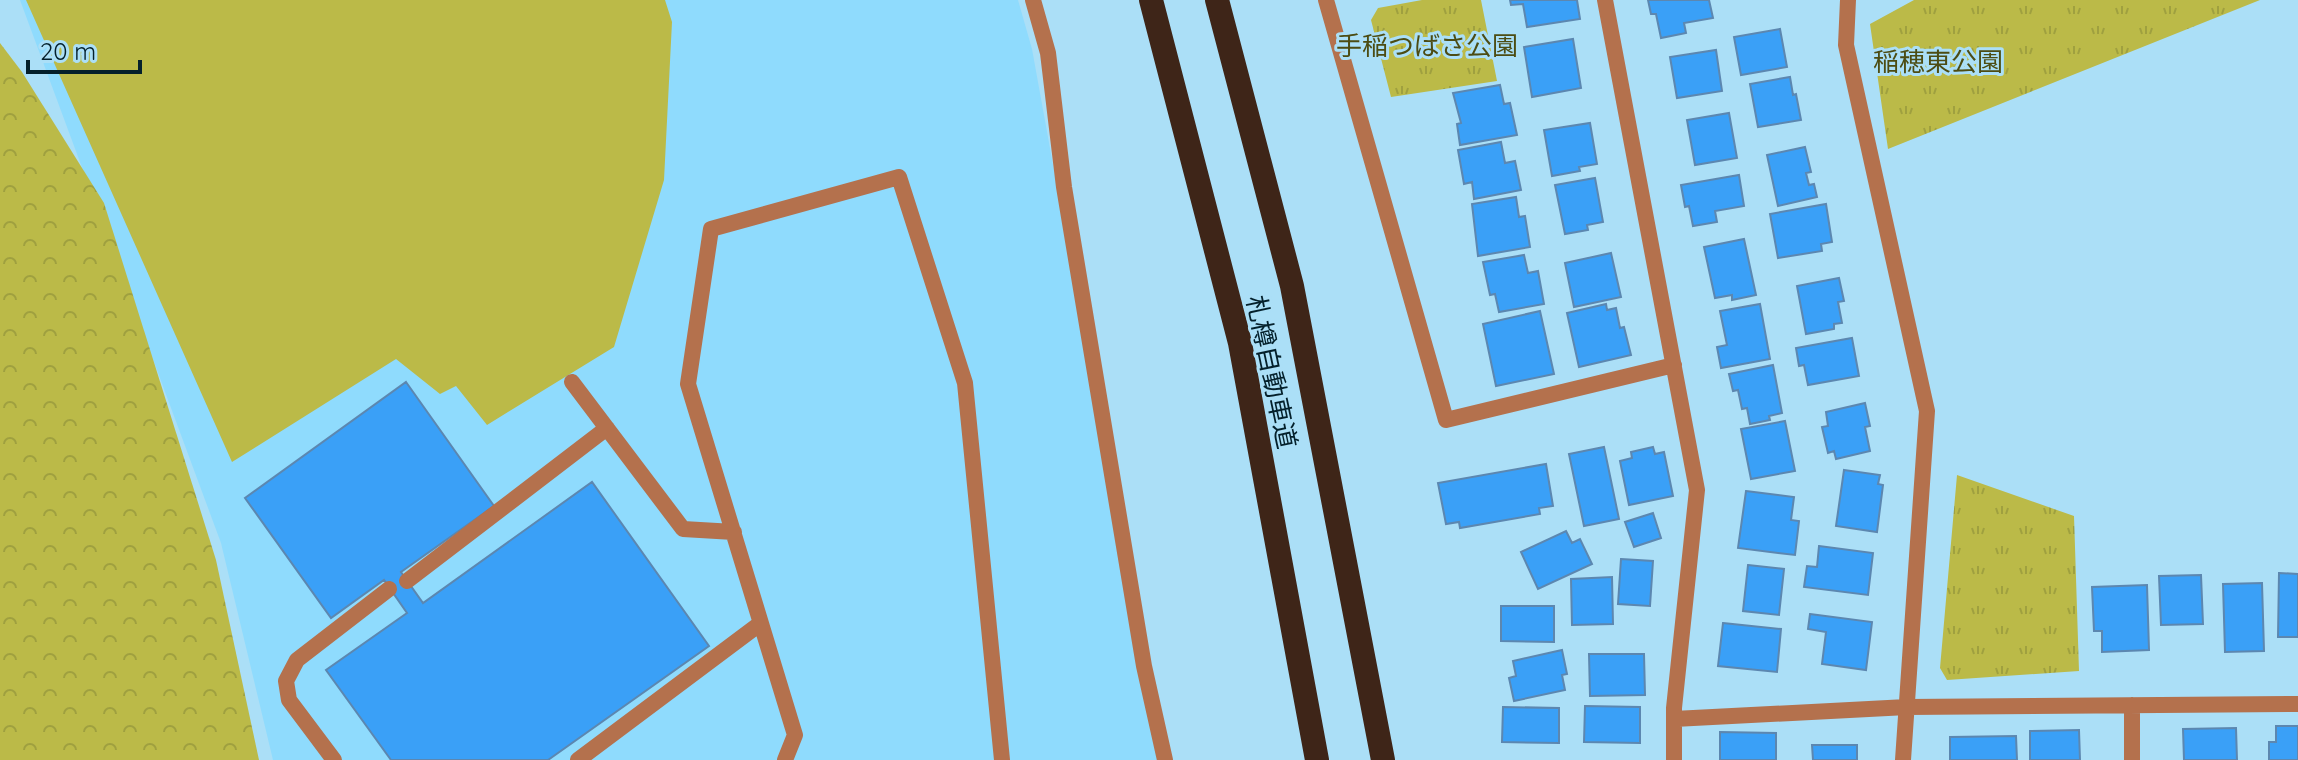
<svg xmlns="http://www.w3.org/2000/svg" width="2298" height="760" font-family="Quicksand,'Noto Sans JP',sans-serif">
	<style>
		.built { fill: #8fdbfd }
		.forest { fill: url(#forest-crowns) }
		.park { fill: url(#park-tufts) }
		.pitch { fill: #bbba48 }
		.building { fill: #3aa0f7; stroke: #5c87b0; stroke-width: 2 }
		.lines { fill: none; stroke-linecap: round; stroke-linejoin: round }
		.service { stroke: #b4714d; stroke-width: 16 }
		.minor { stroke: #b4714d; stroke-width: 16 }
		.motorway { stroke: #3e2518; stroke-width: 24 }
		.labels { text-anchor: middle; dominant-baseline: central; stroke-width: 6; stroke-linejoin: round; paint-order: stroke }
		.park-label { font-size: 26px; fill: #4c4c13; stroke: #abdff7 }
		.street-label { font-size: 26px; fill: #04202b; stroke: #abdff7 }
	</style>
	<defs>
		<pattern id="forest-crowns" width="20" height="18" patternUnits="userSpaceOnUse" patternTransform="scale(2)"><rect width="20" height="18" fill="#bbba48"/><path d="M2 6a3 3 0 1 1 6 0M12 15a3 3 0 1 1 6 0" fill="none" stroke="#9fa03f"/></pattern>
		<pattern id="park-tufts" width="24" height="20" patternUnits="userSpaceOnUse" patternTransform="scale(2)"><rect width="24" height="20" fill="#bbba48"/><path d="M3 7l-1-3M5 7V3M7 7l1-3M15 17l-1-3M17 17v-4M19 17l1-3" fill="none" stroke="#9fa03f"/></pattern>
	</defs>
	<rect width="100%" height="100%" fill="#abdff7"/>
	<!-- built -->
	<path class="built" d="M20,0H1018L1032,49L1161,760H273L221,543Z"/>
	<!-- forest -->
	<path class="forest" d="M0,43L22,72L104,203L216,560L259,760H0Z"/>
	<!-- park -->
	<path class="park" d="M1422,0H1481L1497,81L1391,97L1371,20L1378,8Z
		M1914,0H2260L1888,149L1870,24Z
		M1957,475L2074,516L2079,671L1947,680L1940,668Z"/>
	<!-- pitch -->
	<path class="pitch" d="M26,0H665L672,22L664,180L614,347L487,425L456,386L440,394L396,359L232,462Z"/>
	<!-- building -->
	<path class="building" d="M1510,0H1577L1580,19L1527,27L1523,4L1511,5Z
		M1648,0H1709L1713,18L1684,23L1686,33L1661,38L1656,14H1651Z
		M1780,29L1787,67L1741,75L1734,37Z
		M1573,39L1581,88L1532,97L1524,47Z
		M1716,50L1722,91L1677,98L1670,57Z
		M1790,77L1793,95L1796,94L1801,120L1758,127L1750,84Z
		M1500,85L1504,104L1510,103L1517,135L1460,145L1457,124L1461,123L1453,93Z
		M1729,113L1737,158L1695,165L1687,120Z
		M1590,123L1597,164L1579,167L1580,171L1552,176L1544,130Z
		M1501,142L1505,163L1515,161L1521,190L1474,199L1472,182L1464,184L1458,150Z
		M1805,147L1811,172L1806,173L1809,185L1814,184L1817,197L1778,206L1767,155Z
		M1739,175L1744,206L1715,211L1717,222L1693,226L1689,206L1685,207L1681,185Z
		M1595,178L1603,222L1587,225L1588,230L1565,234L1555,185Z
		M1516,197L1519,217L1525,216L1530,247L1478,256L1472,204Z
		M1826,204L1832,242L1821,244L1822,251L1778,258L1770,214Z
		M1744,239L1756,295L1732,300V295L1715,298L1704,247Z
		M1611,253L1621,297L1574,307L1565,263Z
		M1524,255L1528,273L1538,271L1544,304L1499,312L1495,294L1490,295L1483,262Z
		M1839,278L1844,301L1838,302L1842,323L1834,324V329L1806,334L1797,286Z
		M1606,304L1607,310L1616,308L1620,328L1624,327L1631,355L1579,367L1567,313Z
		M1760,304L1770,359L1721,368L1717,347L1727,345L1720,311Z
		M1540,311L1554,374L1496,386L1483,324Z
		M1852,338L1859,376L1808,385L1804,365L1799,366L1796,348Z
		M1773,365L1782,413L1769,416L1770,420L1750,424L1747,408L1742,409L1738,390L1733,391L1729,374Z
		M406,382L494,506L401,572L423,603L592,482L709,646L548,760H391L326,670L407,613L384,580L331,618L245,498Z
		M1865,403L1870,426L1865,427L1870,451L1836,459L1834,451L1828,453L1822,427L1828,426L1826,412Z
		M1785,421L1795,471L1751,479L1741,429Z
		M1604,447L1619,519L1584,526L1569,454Z
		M1653,447L1655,454L1664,452L1673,496L1629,505L1620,461L1632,458L1631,452Z
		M1546,464L1553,506L1539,508L1540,514L1460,528L1459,522L1446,524L1438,483Z
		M1844,470L1880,475L1878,484L1883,485L1877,532L1836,526Z
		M1746,491L1794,497L1791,520L1799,521L1795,555L1738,548Z
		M1653,513L1661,538L1634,547L1625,522Z
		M1566,531L1572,543L1580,539L1592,564L1538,589L1521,552Z
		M1819,546L1873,553L1868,595L1804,587L1807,566L1817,567Z
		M1621,559L1653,561L1650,606L1618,604Z
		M1748,565L1784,569L1779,615L1743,611Z
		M2279,573L2298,574V637H2278Z
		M2201,575L2203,624L2161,625L2159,576Z
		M1612,577L1613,624L1572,625L1571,579Z
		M2262,583L2264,651L2225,652L2223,584Z
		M2147,585L2149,650L2102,652V631H2094L2092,587Z
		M1501,606H1554V642L1501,641Z
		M1810,614L1872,622L1866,670L1822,664L1826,632L1808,629Z
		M1723,623L1781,629L1777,672L1718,666Z
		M1562,650L1567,674L1562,675L1565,690L1514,701L1509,678L1516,676L1513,661Z
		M1589,654H1644L1645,695L1590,696Z
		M1585,706L1640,707V743L1584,742Z
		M1503,707L1559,708V743L1502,742Z
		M2276,726H2298V760H2269V742H2276Z
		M2236,728L2237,760H2184L2183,729Z
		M2079,730L2080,760H2030V731Z
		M1720,732L1776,733V760H1720Z
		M2016,736L2017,760H1950V737Z
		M1812,745H1857V760H1813Z"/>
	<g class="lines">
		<!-- service -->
		<path class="service" d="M572,382L683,529L734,532
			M407,581L607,428
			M334,760L289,700L286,681L297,660L389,589
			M578,760L761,623
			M785,760L795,735L688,384L711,229L899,177L965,383L1002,760"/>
		<!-- minor -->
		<path class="minor" d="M1033,0L1048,53L1064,187L1144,666L1165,760
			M1326,0L1446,420L1674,365
			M1605,0L1697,490L1674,708V760
			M1848,0L1846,45L1927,411L1903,760
			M1674,719L1907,707L2298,704
			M2132,760V705"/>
		<!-- motorway -->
		<path class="motorway" d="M1151,0L1240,343L1317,760
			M1217,0L1292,286L1383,760"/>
	</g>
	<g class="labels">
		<!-- park labels -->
		<g class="park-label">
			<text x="1427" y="45">手稲つばさ公園</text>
			<text x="1938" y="61">稲穂東公園</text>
		</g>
		<!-- street labels -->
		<g class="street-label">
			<text transform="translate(1272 372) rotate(78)">札樽自動車道</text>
		</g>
	</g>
	<!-- scale -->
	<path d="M28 60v12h112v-12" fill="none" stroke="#04202b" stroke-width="4"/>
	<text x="40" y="60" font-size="24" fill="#04202b" stroke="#abdff7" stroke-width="6" paint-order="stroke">20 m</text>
</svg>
